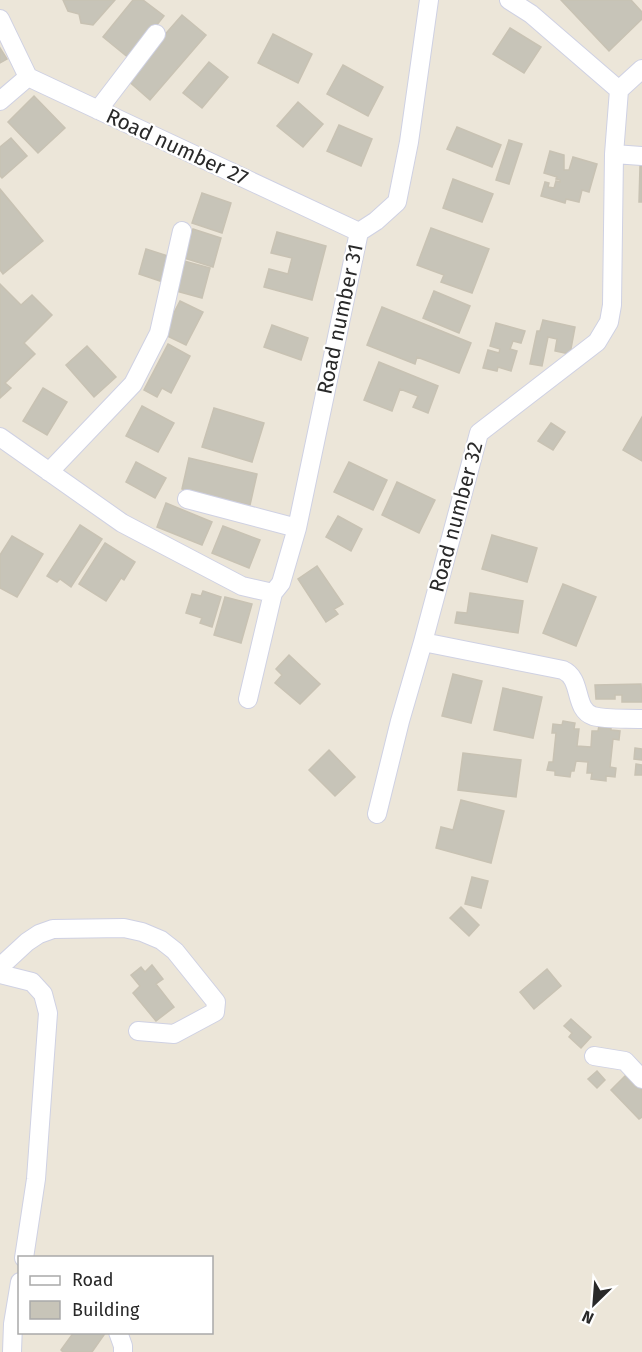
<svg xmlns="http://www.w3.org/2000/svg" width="642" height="1352" font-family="'Fira Sans',sans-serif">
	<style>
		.building { fill: #c7c4b8; stroke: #c8c2b3; stroke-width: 1.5 }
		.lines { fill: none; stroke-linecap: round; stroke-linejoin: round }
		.minor-casing { stroke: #cfd1e3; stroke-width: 20 }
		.minor { stroke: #fff; stroke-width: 18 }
		.labels { text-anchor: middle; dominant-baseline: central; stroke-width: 4.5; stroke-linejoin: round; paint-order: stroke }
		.street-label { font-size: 21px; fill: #292929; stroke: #fff }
	</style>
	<rect width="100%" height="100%" fill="#ece6d9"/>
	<!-- building -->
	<path class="building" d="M63,0H115L93,25L81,23L79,14L68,11Z
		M133,0H143L164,16L130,59L103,37Z
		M561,0H631L642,12V19L609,51Z
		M182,15L206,35L150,100L126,79Z
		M510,28L541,47L524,73L493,54Z
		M273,34L312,54L298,83L258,63Z
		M0,48L7,59L0,63Z
		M209,62L228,77L202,108L183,93Z
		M343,65L383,87L368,116L327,94Z
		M34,96L65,128L38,153L8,122Z
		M298,102L323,124L303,147L277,126Z
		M339,125L372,139L361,166L327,151Z
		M457,127L501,145L492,167L447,149Z
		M11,138L27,156L2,178L0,176V147Z
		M509,140L522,144L509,184L496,180Z
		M550,151L564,155V170H569L573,157L597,164L589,192L582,190L579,202L566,199L565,203L541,196L545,182L549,183L548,187L554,188L556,181L560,182V180L556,179L557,177L544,173Z
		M640,166H642V202H639Z
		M453,179L493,194L482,222L443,208Z
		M0,189L43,241L3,274L0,270Z
		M202,193L231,203L222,233L192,223Z
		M431,228L489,249L472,293L441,282L444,275L417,265Z
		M193,229L221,238L213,267L184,258Z
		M277,232L326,246L312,300L264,287L269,269L288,274L292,258L271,253Z
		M146,249L171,257L163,282L139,274Z
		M184,261L210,268L202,298L176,291Z
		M0,284L21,305L32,295L52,315L24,343L35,354L5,383L11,388L0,398Z
		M434,291L470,306L459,333L423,318Z
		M180,301L203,312L186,345L163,334Z
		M382,307L471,343L459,373L417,357L415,364L367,345Z
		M543,320L575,327L570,354L555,351L557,339L548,337L542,366L530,364L537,331H540Z
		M496,323L525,331L521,343L513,341L510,349L517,351L511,371L498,367L497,371L483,368L488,350L499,353L500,349L490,346Z
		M272,325L308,338L301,360L264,347Z
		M168,344L190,356L171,393L162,388L157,397L144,390Z
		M87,346L116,377L94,397L66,365Z
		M379,362L438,386L428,413L413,407L418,396L400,389L392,411L364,400Z
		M43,388L67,402L47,435L23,421Z
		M142,406L174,423L158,452L126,436Z
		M214,408L264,423L252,462L202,447Z
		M642,417V461L623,450Z
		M551,423L565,432L553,450L538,441Z
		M189,458L257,474L250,505L182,489Z
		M136,462L166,478L155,498L126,482Z
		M349,462L387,480L373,510L334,492Z
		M397,482L435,500L419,533L382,515Z
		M166,503L212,522L202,545L157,527Z
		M338,516L362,529L351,551L326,537Z
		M80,525L102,539L71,587L60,579L57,582L47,576Z
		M223,526L260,540L249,568L212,553Z
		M492,535L537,548L527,582L482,569Z
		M12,536L43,554L17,597L0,588V555Z
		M105,543L135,562L124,580L121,578L106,601L79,584Z
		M317,566L343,604L334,609L338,614L326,622L298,579Z
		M563,584L596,597L576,646L543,633Z
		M203,591L221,597L212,627L200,623L202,618L186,613L192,594L201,596Z
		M470,593L523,601L518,633L455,623L457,612L467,613Z
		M225,597L252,604L241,643L214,635Z
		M289,655L320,684L300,704L275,683L282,675L276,669Z
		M453,674L482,681L471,723L442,716Z
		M641,684L642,702H622V695H615V699H596L595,685Z
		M503,688L542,697L533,738L494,730Z
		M563,721L575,723L574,729H579L577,746L591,747L592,731H598L599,725L611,727V730L620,731L619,740L613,739L610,767L616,768L615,777L606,776V781L591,779L592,773H587L588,762L576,761L574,771H571L570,777L555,775V771L547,770L549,762H553L556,733H552L553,724L562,725Z
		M635,748L642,749V760L634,759Z
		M329,750L355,777L335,796L309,770Z
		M463,753L521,760L516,797L458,790Z
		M636,764L642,765V775H635Z
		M461,800L504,811L491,863L436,848L441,827L453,830Z
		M472,877L488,881L481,908L465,904Z
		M461,907L479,925L469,936L450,918Z
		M152,965L163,979L156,984L174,1007L156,1021L133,993L140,986L131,975L141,967L145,972Z
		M547,969L561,986L534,1009L520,992Z
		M571,1019L591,1037L581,1048L569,1037L572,1033L564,1026Z
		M597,1071L605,1080L597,1088L588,1079Z
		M628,1073L642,1088V1117L639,1119L611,1090Z
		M74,1332H106L92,1352H63L61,1350Z"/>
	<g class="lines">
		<defs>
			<path id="minor" d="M509,0L531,14L619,90
				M0,19L28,77
				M0,101L28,77L359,232
				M98,110L156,34
				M614,154L642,156
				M0,437L122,523L242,586L273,593L281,583L297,528L359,232L376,221L397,202L409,142L429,0
				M49,472L133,384L159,333L182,231
				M187,499L297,528
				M423,642L563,670C583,679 573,709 593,716C607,720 628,718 642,719
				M248,699L273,593
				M377,814L400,721L423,642L479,433L597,342L609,322L612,305L614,154L619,90L642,69
				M0,967L27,942L39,934L53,929L124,928L142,932L161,940L175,951L216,1002L215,1012L174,1034L138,1031
				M0,974L32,982L43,994L48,1013L36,1179L24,1258
				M594,1056L625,1061L642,1079
				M118,1332L123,1346V1352
				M12,1352L13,1324L20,1282"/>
		</defs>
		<!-- minor casing -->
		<use href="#minor" class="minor-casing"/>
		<!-- minor -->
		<use href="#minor" class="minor"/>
	</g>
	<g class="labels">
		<!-- street labels -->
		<g class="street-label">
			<text transform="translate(177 147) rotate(25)">Road number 27</text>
			<text transform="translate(340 319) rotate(-78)">Road number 31</text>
			<text transform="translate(456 517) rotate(-75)">Road number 32</text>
		</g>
	</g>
	<!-- legend -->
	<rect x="18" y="1256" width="195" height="78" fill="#ffffff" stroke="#a9a9a9" stroke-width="1.5"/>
	<rect x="30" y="1276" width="30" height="9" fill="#ffffff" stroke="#a9a9a9" stroke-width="1.5"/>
	<text x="72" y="1286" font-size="18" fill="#292929">Road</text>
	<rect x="30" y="1301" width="30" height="18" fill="#c7c4b8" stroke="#a9a9a9" stroke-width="1.5"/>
	<text x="72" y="1316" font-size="18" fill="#292929">Building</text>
	<!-- north arrow -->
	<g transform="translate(594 1304) rotate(205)" stroke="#ffffff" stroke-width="4.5" paint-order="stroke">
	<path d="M0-4.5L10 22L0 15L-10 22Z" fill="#292929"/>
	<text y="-9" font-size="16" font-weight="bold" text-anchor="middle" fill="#292929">N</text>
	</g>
</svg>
